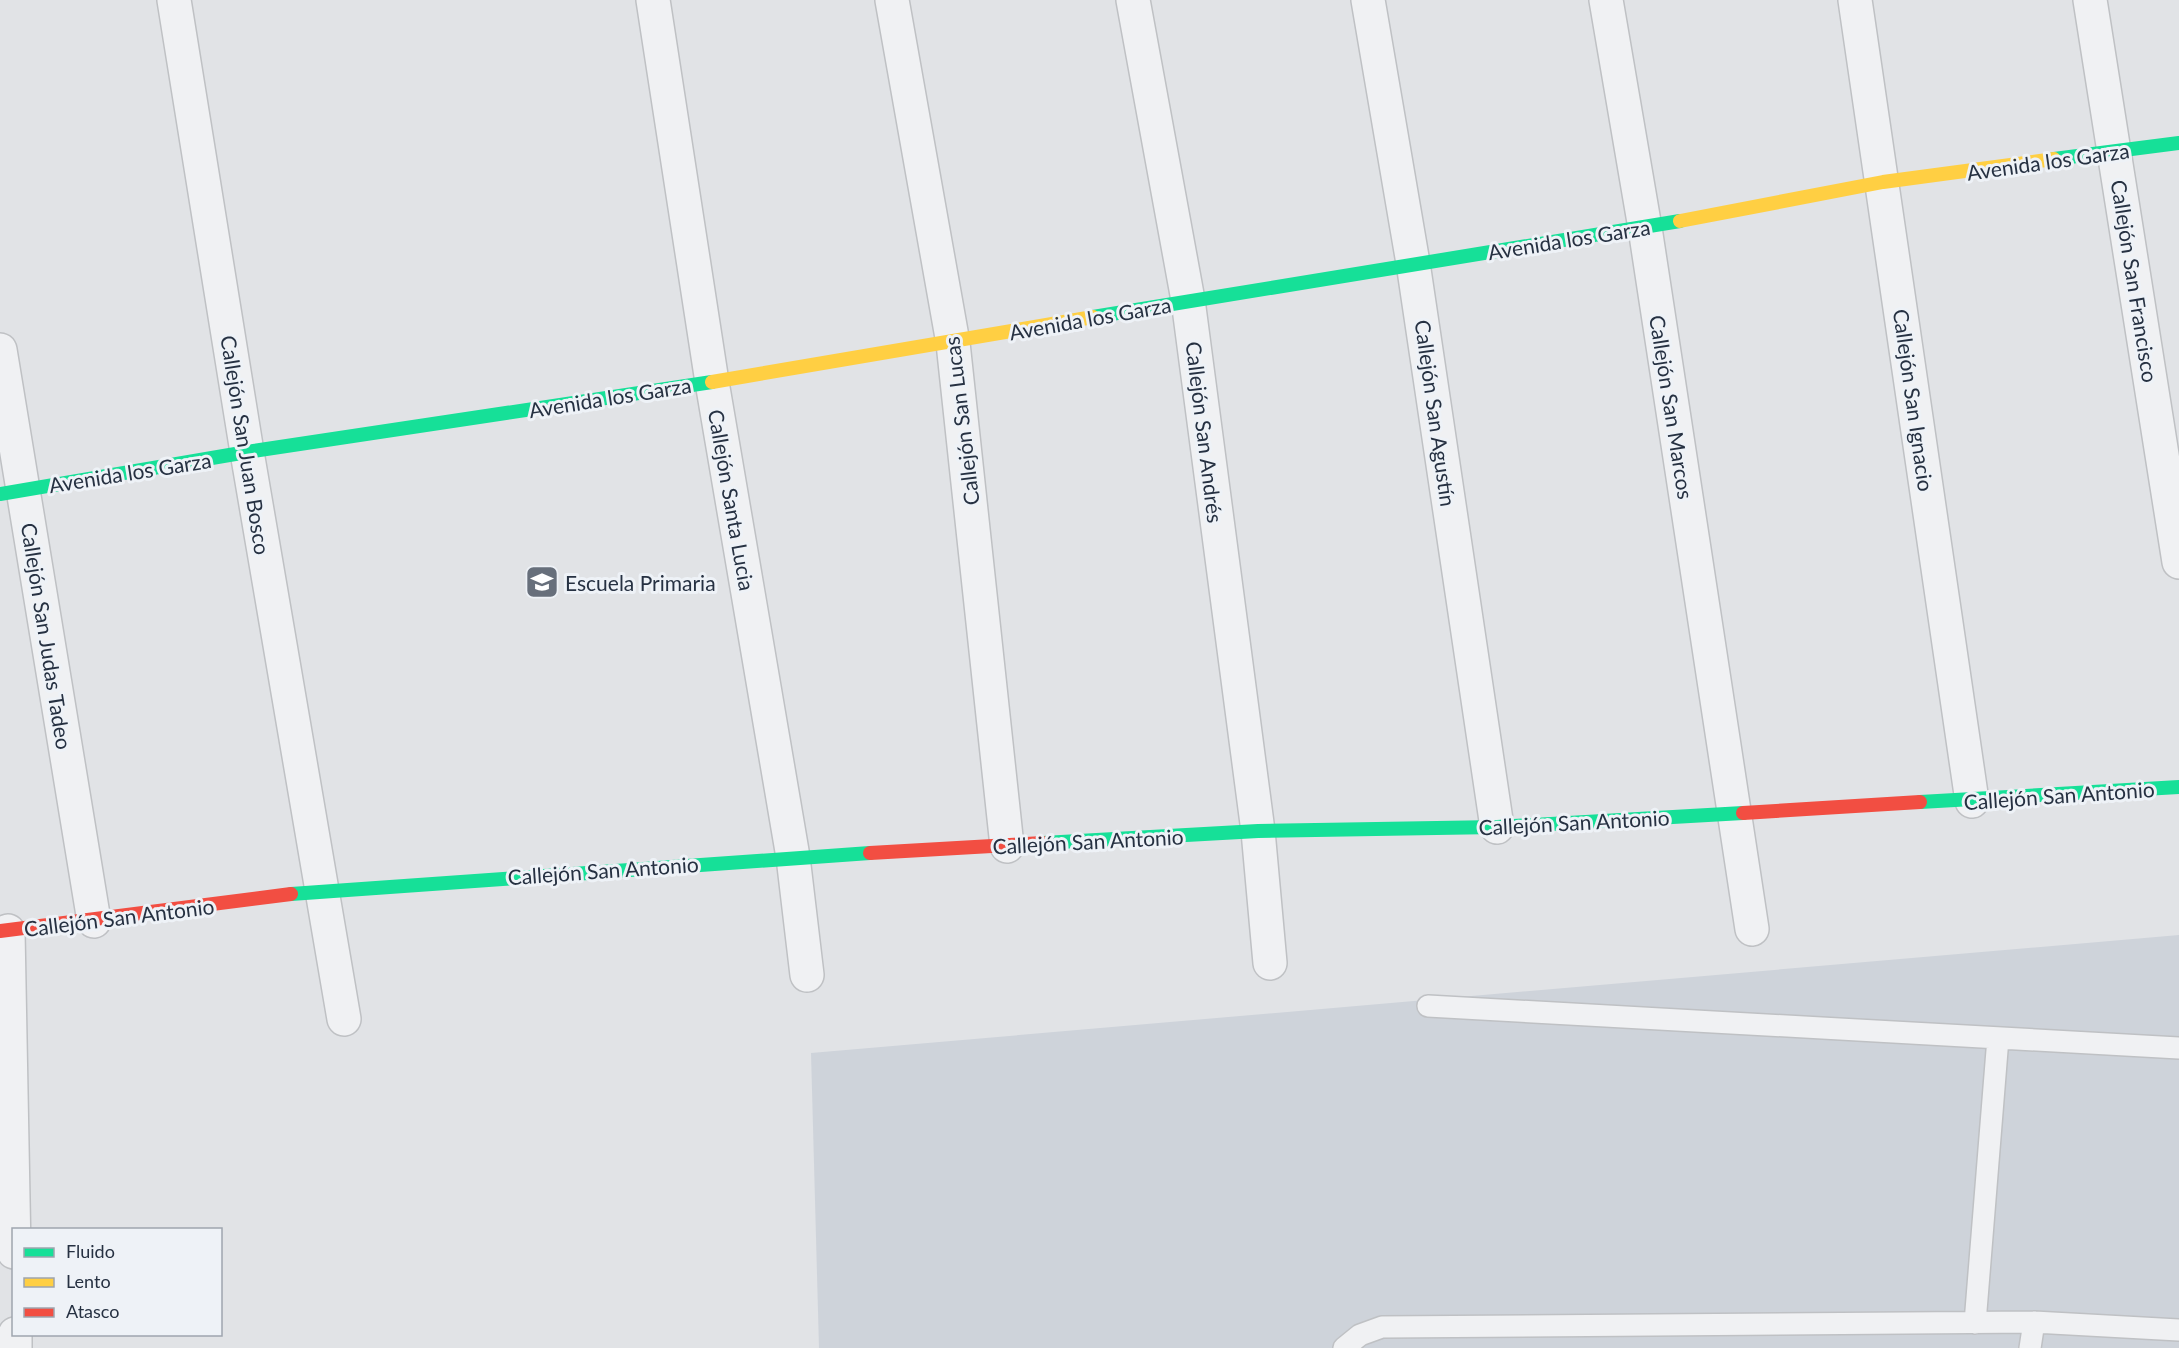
<svg xmlns="http://www.w3.org/2000/svg" width="2179" height="1348" font-family="Lato,sans-serif">
	<style>
		.built { fill: #ced3da }
		.lines { fill: none; stroke-linecap: round; stroke-linejoin: round }
		.lane-casing { stroke: #bfc1c4; stroke-width: 24 }
		.street-casing { stroke: #bfc1c4; stroke-width: 36 }
		.lane { stroke: #f0f1f3; stroke-width: 21 }
		.street { stroke: #f0f1f3; stroke-width: 33 }
		.fast { stroke: #16e098; stroke-width: 14 }
		.slow { stroke: #ffcf43; stroke-width: 14 }
		.jam { stroke: #f24e42; stroke-width: 14 }
		.labels { text-anchor: middle; dominant-baseline: central; stroke-width: 6; stroke-linejoin: round; paint-order: stroke }
		.street-label { font-size: 21px; fill: #263142; stroke: #eef2f7 }
		.poi-label { font-size: 21px; fill: #263142; stroke: #eef2f7; text-anchor: start }
	</style>
	<rect width="100%" height="100%" fill="#e1e3e6"/>
	<!-- built -->
	<path class="built" d="M2179,935V1348H819L811,1053Z"/>
	<g class="lines">
		<defs>
			<path id="lane" d="M1428,1006L2179,1048
				M1975,1323L1998,1038
				M1344,1348L1360,1335L1382,1327L2034,1322L2179,1330
				M2030,1348L2034,1322"/>
			<path id="street" d="M174,0L247,452L344,1019
				M653,0L712,382L793,857L807,975
				M892,0L953,343L1007,846
				M1133,0L1188,300L1258,831L1270,963
				M1368,0L1413,263L1497,827
				M1606,0L1645,228L1752,929
				M1855,0L1972,801
				M2090,0L2179,562
				M0,350L94,921
				M8,931L14,1252
				M15,1334V1348"/>
		</defs>
		<!-- lane casing -->
		<use href="#lane" class="lane-casing"/>
		<!-- street casing -->
		<use href="#street" class="street-casing"/>
		<!-- lane -->
		<use href="#lane" class="lane"/>
		<!-- street -->
		<use href="#street" class="street"/>
		<!-- fast -->
		<path class="fast" d="M2054,159L2179,143
			M1093,317L1680,221
			M0,494L247,452L712,382
			M1920,802L2179,787
			M1043,843L1258,831L1497,827L1743,813
			M291,894L870,853"/>
		<!-- slow -->
		<path class="slow" d="M1680,221L1883,182L2054,159
			M712,382L1093,317"/>
		<!-- jam -->
		<path class="jam" d="M1743,813L1920,802
			M870,853L1043,843
			M0,931L291,894"/>
	</g>
	<!-- icons -->
	<defs>
		<symbol id="school-square" viewBox="-11 -11 22 22"><rect x="-9" y="-9" width="18" height="18" rx="4" fill="#676f7b" stroke="#eef2f7"/><path d="M0-5L7-2L0 1L-7-2ZM-4 1L0 2.5L4 1V4Q0 6-4 4Z" fill="#fff"/></symbol>
	</defs>
	<g fill-rule="evenodd">
		<use href="#school-square" x="523" y="563" width="38" height="38"/>
	</g>
	<g class="labels">
		<!-- street labels -->
		<g class="street-label">
			<text transform="translate(2048 161) rotate(-8)">Avenida los Garza</text>
			<text transform="translate(1569 239) rotate(-9)">Avenida los Garza</text>
			<text transform="translate(2135 281) rotate(81)">Callejón San Francisco</text>
			<text transform="translate(1090 318) rotate(-10)">Avenida los Garza</text>
			<text transform="translate(610 397) rotate(-9)">Avenida los Garza</text>
			<text transform="translate(1914 400) rotate(82)">Callejón San Ignacio</text>
			<text transform="translate(1672 407) rotate(81)">Callejón San Marcos</text>
			<text transform="translate(1436 413) rotate(82)">Callejón San Agustín</text>
			<text transform="translate(961 421) rotate(-97)">Callejón San Lucas</text>
			<text transform="translate(1205 432) rotate(83)">Callejón San Andrés</text>
			<text transform="translate(246 445) rotate(81)">Callejón San Juan Bosco</text>
			<text transform="translate(130 472) rotate(-9)">Avenida los Garza</text>
			<text transform="translate(732 500) rotate(80)">Callejón Santa Lucia</text>
			<text transform="translate(47 636) rotate(81)">Callejón San Judas Tadeo</text>
			<text transform="translate(2059 795) rotate(-4)">Callejón San Antonio</text>
			<text transform="translate(1574 822) rotate(-3)">Callejón San Antonio</text>
			<text transform="translate(1088 841) rotate(-3)">Callejón San Antonio</text>
			<text transform="translate(603 870) rotate(-4)">Callejón San Antonio</text>
			<text transform="translate(119 917) rotate(-7)">Callejón San Antonio</text>
		</g>
		<!-- poi labels -->
		<g class="poi-label">
			<text x="565" y="582">Escuela Primaria</text>
		</g>
	</g>
	<!-- legend -->
	<rect x="12" y="1228" width="210" height="108" fill="#eef2f7" stroke="#9ea5af" stroke-width="1.5"/>
	<rect x="24" y="1248" width="30" height="9" fill="#16e098" stroke="#9ea5af" stroke-width="1.5"/>
	<text x="66" y="1258" font-size="18" fill="#263142">Fluido</text>
	<rect x="24" y="1278" width="30" height="9" fill="#ffcf43" stroke="#9ea5af" stroke-width="1.5"/>
	<text x="66" y="1288" font-size="18" fill="#263142">Lento</text>
	<rect x="24" y="1308" width="30" height="9" fill="#f24e42" stroke="#9ea5af" stroke-width="1.5"/>
	<text x="66" y="1318" font-size="18" fill="#263142">Atasco</text>
</svg>
